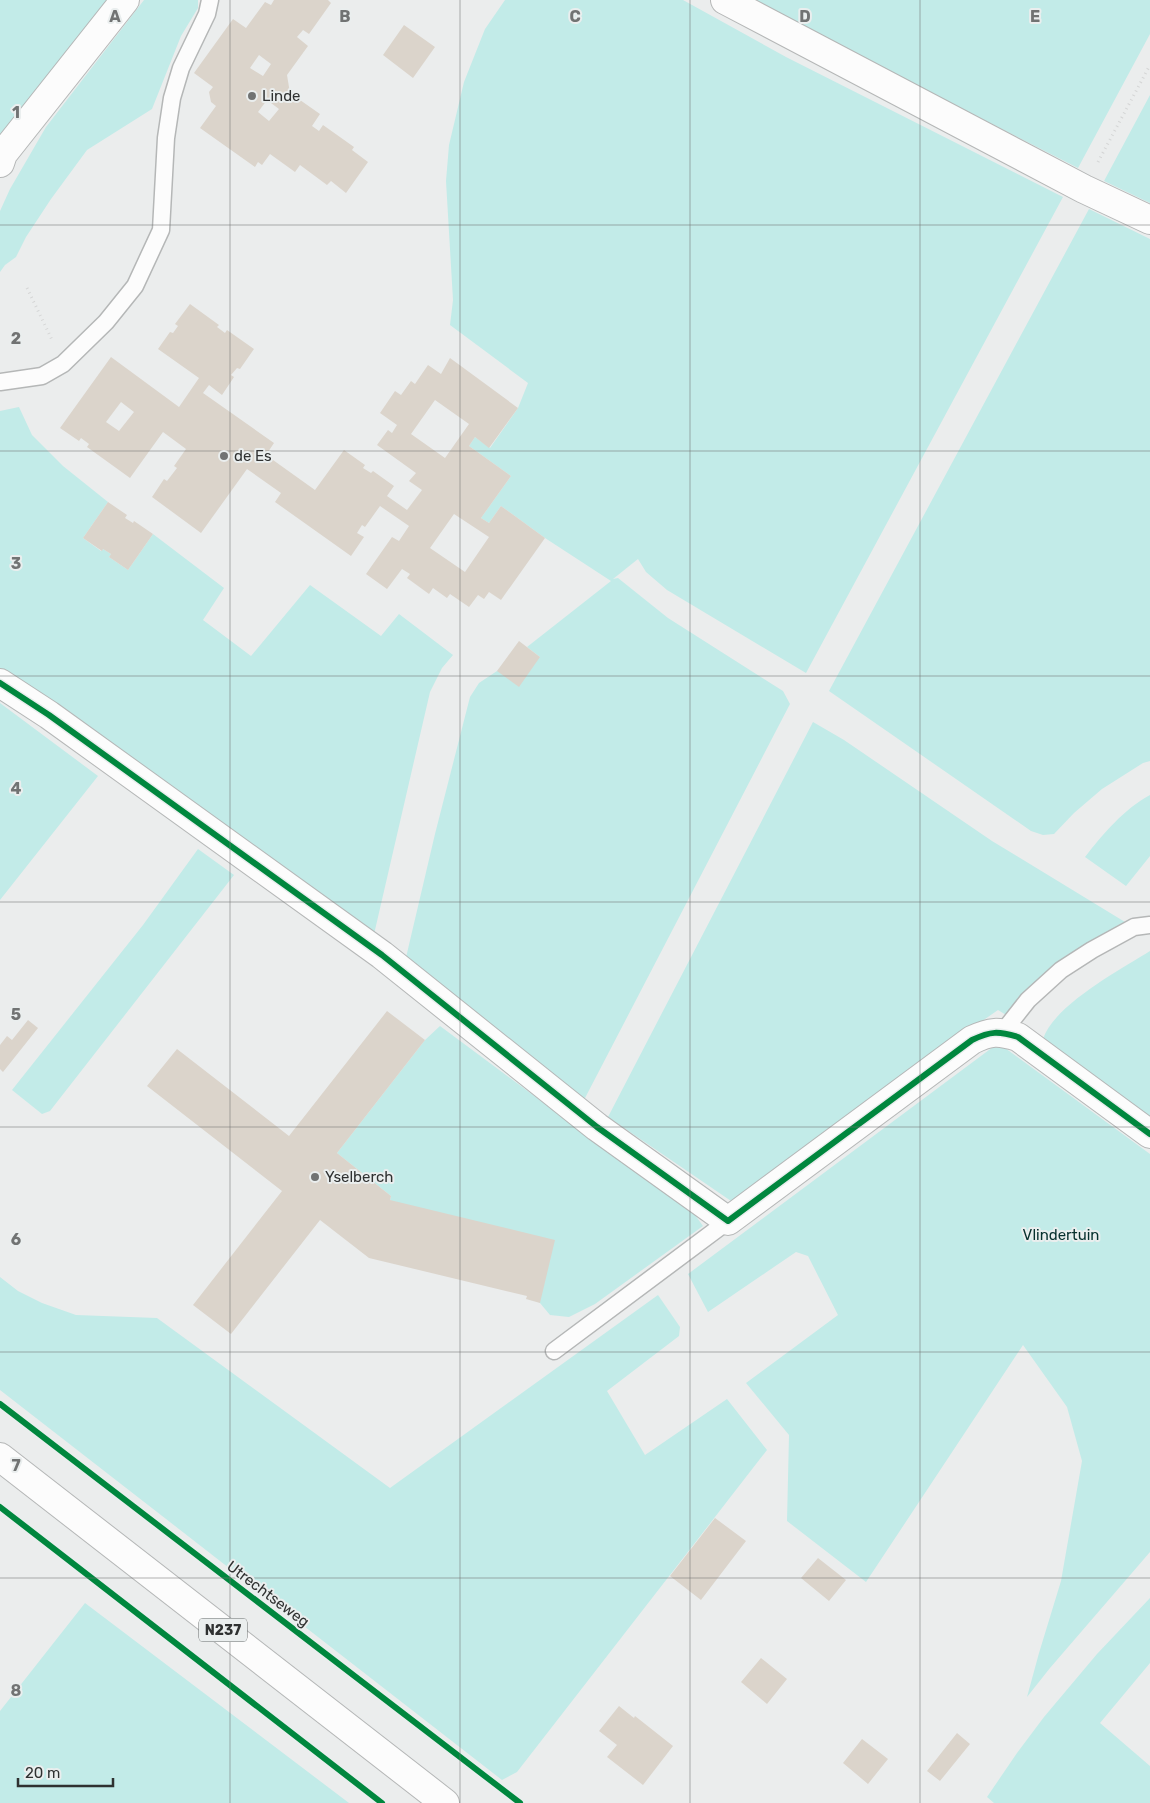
<svg xmlns="http://www.w3.org/2000/svg" width="1150" height="1803" font-family="Rubik,sans-serif">
	<style>
		.green { fill: #c2ebe8 }
		.building { fill: #dbd4cb; fill-rule: evenodd }
		.lines { fill: none; stroke-linecap: round; stroke-linejoin: round }
		.lane-casing { stroke: #b5b7b7; stroke-width: 19 }
		.street-casing { stroke: #b5b7b7; stroke-width: 30 }
		.primary-casing { stroke: #b5b7b7; stroke-width: 30 }
		.path { stroke: #d4d5d5; stroke-width: 3; stroke-dasharray: 1 4; stroke-linecap: butt }
		.lane { stroke: #fcfcfc; stroke-width: 16 }
		.street { stroke: #fcfcfc; stroke-width: 28 }
		.primary { stroke: #fcfcfc; stroke-width: 28 }
		.cycleway-casing { stroke: #eaeeee; stroke-width: 9 }
		.cycleway { stroke: #00873e; stroke-width: 6 }
		.grid { fill: none; stroke: #717373; stroke-width: 1; stroke-opacity: 0.55 }
		.poi-dot { fill: #717373; stroke: #eaeeee; stroke-width: 2 }
		.labels { text-anchor: middle; dominant-baseline: central; stroke-width: 4; stroke-linejoin: round; paint-order: stroke }
		.shield { fill: #eaeeee; stroke: #676a6a; stroke-width: 1 }
		.shield-label { font-size: 14px; font-weight: bold; fill: #2f3131 }
		.poi-label { font-size: 15px; fill: #2f3131; stroke: #eaeeee; text-anchor: start }
		.park-label { font-size: 15px; fill: #07302e; stroke: #eaeeee }
		.street-label { font-size: 15px; fill: #2f3131; stroke: #eaeeee }
		.grid-label { font-size: 16px; text-anchor: middle; font-weight: bold; fill: #717373; stroke: #eaeeee; stroke-width: 4; stroke-linejoin: round; paint-order: stroke }
	</style>
	<rect width="100%" height="100%" fill="#ebeded"/>
	<!-- green -->
	<path class="green" d="M0,0H107L18,116L0,144Z
		M144,0H198V8L181,36L152,109L87,150L51,199L26,237L16,257L5,265L0,272V211L10,189L46,127Z
		M505,0H683L786,57L1063,197L806,673L667,590L646,572L638,559L613,579L618,578L668,618L783,691L790,704L584,1100L404,966L435,834L470,697L479,683L497,671L540,657L527,647L611,581L545,538L501,506L489,523L481,518L511,476L469,446L475,437L490,448L518,408L528,383L450,325L453,300L446,181L449,145L464,82L485,29Z
		M751,0H1150V34L1078,168Z
		M1150,95V203L1104,181Z
		M1089,209L1150,239V761L1143,763L1102,789L1074,813L1054,834L1043,835L1031,831L829,691Z
		M19,407L32,435L63,466L108,502L83,538L101,551L103,549L111,554L109,557L128,570L153,534L224,588L203,620L251,656L310,585L381,636L399,614L453,655L442,668L430,692L372,943L0,671V411Z
		M0,703L98,776L0,900Z
		M813,722L844,740L992,841L1125,922L1065,962L1011,1018L998,1010L932,1056L734,1203L608,1117Z
		M1150,795V856L1126,886L1085,857C1103,834 1124,809 1150,795Z
		M198,849L234,875L50,1111L42,1114L12,1090L143,925Z
		M1150,951V1121L1043,1039C1054,1005 1120,970 1150,951Z
		M440,1026L695,1215L703,1226L595,1304L569,1317L550,1315L540,1303L390,1200L391,1196L337,1153L425,1040Z
		M993,1047L1005,1048L1150,1154V1552L1050,1668L1027,1697L1039,1653L1061,1581L1082,1461L1067,1407L1023,1345L866,1582L787,1521L789,1435L746,1383L838,1315L808,1256L796,1252L708,1312L688,1274Z
		M0,1277L18,1291L42,1303L76,1315L157,1318L390,1488L658,1295L680,1327L679,1336L607,1391L645,1455L727,1399L767,1450L517,1772L502,1780L0,1390Z
		M1150,1598V1663L1100,1723L1150,1766V1803H994L987,1797L1017,1753L1044,1717L1097,1654Z
		M85,1603L349,1803H0V1711Z"/>
	<!-- building -->
	<path class="building" d="M274,0H328L331,3L309,34L303,30L297,37L308,46L287,75L290,93L320,114L312,126L319,131L323,125L354,147L352,150L368,162L346,193L331,181L327,185L300,165L295,172L270,154L262,165L258,162L255,167L200,128L216,106L211,102L209,92L213,87L194,73L233,19L246,28L265,2L271,5ZM259,55L271,64L263,76L250,68ZM267,100L279,109L269,121L258,112Z
		M404,25L435,47L413,78L383,55Z
		M190,304L219,325L217,327L225,333L227,330L254,349L240,369L237,368L231,375L234,377L222,395L209,385L203,393L274,443L266,455L315,490L344,450L365,465L363,468L371,473L373,471L394,486L387,496L407,510L422,490L409,481L416,473L377,445L388,430L392,433L397,425L380,413L395,391L401,395L411,381L415,384L428,365L441,374L450,358L518,408L489,448L475,437L469,446L511,476L481,518L489,523L501,506L545,538L501,600L489,592L484,599L478,595L469,607L450,594L447,598L433,588L429,594L407,578L410,574L402,569L387,589L366,574L392,537L399,541L409,526L380,506L365,527L362,525L357,533L364,537L351,556L275,502L281,493L247,469L201,533L152,497L164,479L167,481L177,468L174,466L186,449L163,432L130,478L87,447L89,444L81,438L79,441L60,428L111,357L179,407L199,378L158,349L170,332L173,333L178,326L175,324ZM435,400L469,424L445,458L411,434ZM121,402L134,412L119,431L106,422ZM454,514L489,537L465,572L430,548Z
		M108,502L127,515L125,518L133,523L134,521L153,534L128,570L109,557L111,554L103,549L102,551L83,538Z
		M519,641L540,657L519,687L497,671Z
		M387,1011L425,1040L337,1153L391,1196L390,1200L555,1240L540,1303L526,1299L527,1296L369,1258L320,1220L231,1334L193,1305L282,1191L147,1086L177,1049L289,1136Z
		M28,1020L38,1028L3,1072L0,1069V1045L7,1036L12,1040Z
		M715,1518L746,1541L701,1600L670,1576Z
		M818,1558L846,1580L829,1601L801,1578Z
		M761,1658L787,1679L767,1704L741,1682Z
		M619,1706L634,1718L635,1716L673,1746L643,1785L607,1757L617,1745L599,1731Z
		M957,1733L970,1744L940,1781L927,1771Z
		M862,1739L888,1759L868,1784L843,1763Z"/>
	<g class="lines">
		<defs>
			<path id="lane" d="M0,382L42,376L63,364L106,322L135,286L161,230L166,138L172,98L181,68L207,14L210,0
				M1002,1033L1028,1000L1061,970L1092,950L1134,927L1150,925
				M554,1351L728,1221"/>
			<path id="street" d="M725,0L1084,189L1150,220
				M0,163L3,154L125,0
				M0,683L49,715L382,955L597,1127L728,1221L972,1040C991,1031 998,1031 1018,1037L1150,1134"/>
			<path id="primary" d="M0,1457L445,1803"/>
		</defs>
		<!-- lane casing -->
		<use href="#lane" class="lane-casing"/>
		<!-- street casing -->
		<use href="#street" class="street-casing"/>
		<!-- primary casing -->
		<use href="#primary" class="primary-casing"/>
		<!-- path -->
		<path class="path" d="M1098,162L1150,65
			M27,288L53,342"/>
		<!-- lane -->
		<use href="#lane" class="lane"/>
		<!-- street -->
		<use href="#street" class="street"/>
		<!-- primary -->
		<use href="#primary" class="primary"/>
		<defs>
			<path id="cycleway" d="M0,683L49,715L382,955L597,1127L728,1221L972,1040C991,1031 998,1031 1018,1037L1150,1134
				M0,1404L520,1803
				M0,1507L382,1803"/>
		</defs>
		<!-- cycleway casing -->
		<use href="#cycleway" class="cycleway-casing"/>
		<!-- cycleway -->
		<use href="#cycleway" class="cycleway"/>
	</g>
	<!-- grid -->
	<path class="grid" d="M230,0V1803M460,0V1803M690,0V1803M920,0V1803M0,225H1150M0,451H1150M0,676H1150M0,902H1150M0,1127H1150M0,1352H1150M0,1578H1150"/>
	<!-- markers -->
	<g class="poi-dot">
		<circle cx="252" cy="96" r="5"/>
		<circle cx="224" cy="456" r="5"/>
		<circle cx="315" cy="1177" r="5"/>
	</g>
	<g class="labels">
		<!-- shield labels -->
		<rect class="shield" x="199" y="1618.5" width="48" height="23" rx="4"/>
		<g class="shield-label">
			<text x="223" y="1630">N237</text>
		</g>
		<!-- poi labels -->
		<g class="poi-label">
			<text x="262" y="96">Linde</text>
			<text x="234" y="456">de Es</text>
			<text x="325" y="1177">Yselberch</text>
		</g>
		<!-- park labels -->
		<g class="park-label">
			<text x="1061" y="1235">Vlindertuin</text>
		</g>
		<!-- street labels -->
		<g class="street-label">
			<text transform="translate(268 1594) rotate(37)">Utrechtseweg</text>
		</g>
	</g>
	<g class="grid-label">
		<text x="115" y="22">A</text>
		<text x="345" y="22">B</text>
		<text x="575" y="22">C</text>
		<text x="805" y="22">D</text>
		<text x="1035" y="22">E</text>
		<text x="16" y="118">1</text>
		<text x="16" y="344">2</text>
		<text x="16" y="569">3</text>
		<text x="16" y="794">4</text>
		<text x="16" y="1020">5</text>
		<text x="16" y="1245">6</text>
		<text x="16" y="1471">7</text>
		<text x="16" y="1696">8</text>
	</g>
	<!-- scale -->
	<path d="M18 1778v8h95v-8" fill="none" stroke="#2f3131" stroke-width="2.5"/>
	<text x="25" y="1778" font-size="15" fill="#2f3131" stroke="#eaeeee" stroke-width="4" paint-order="stroke">20 m</text>
</svg>
